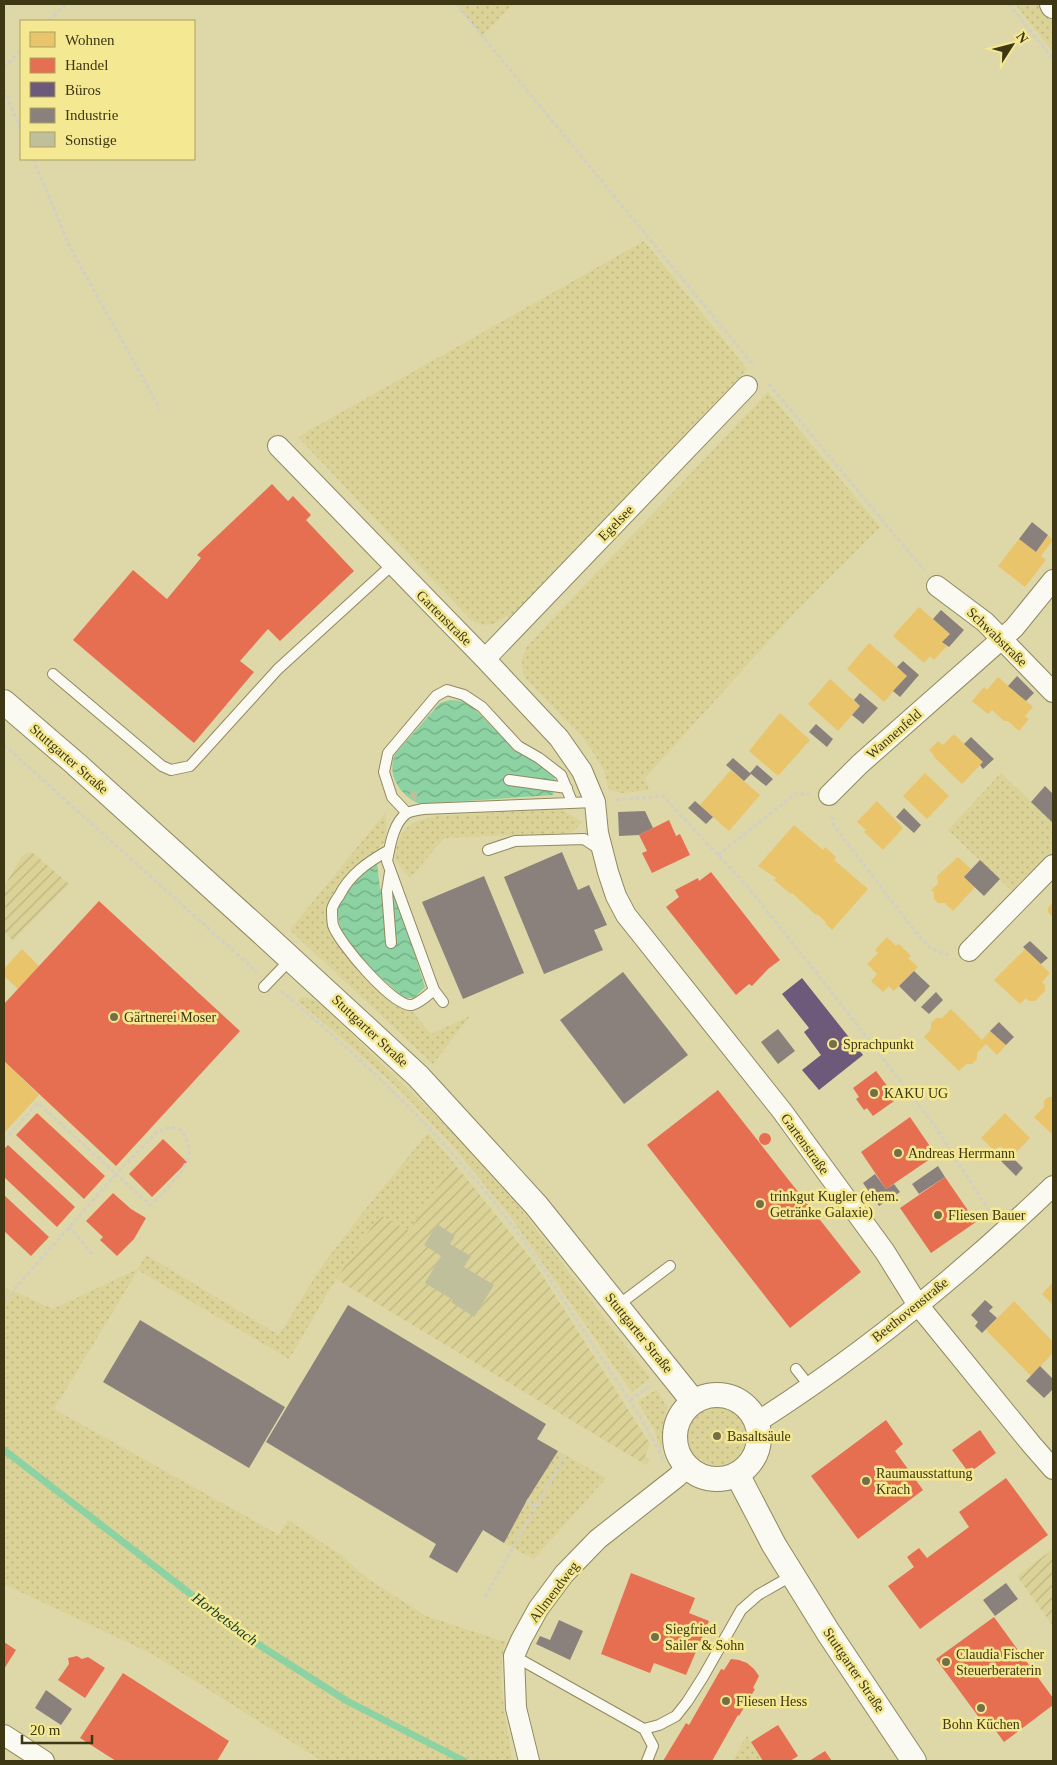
<svg xmlns="http://www.w3.org/2000/svg" width="1057" height="1765" font-family="Georgia,serif">
	<style>
		.grass { fill: url(#grass-dots) }
		.garden { fill: url(#garden-furrows) }
		.water { fill: url(#water-waves) }
		.homes { fill: #e9c46a }
		.shops { fill: #e76f51 }
		.offices { fill: #6d597a }
		.industry { fill: #8a817c }
		.lines { fill: none; stroke-linecap: round; stroke-linejoin: round }
		.stream { stroke: #8cd2a2; stroke-width: 7 }
		.building { fill: #bfc09b }
		.service-casing { stroke: #8f8960; stroke-width: 12 }
		.minor-casing { stroke: #8f8960; stroke-width: 22 }
		.tertiary-casing { stroke: #8f8960; stroke-width: 26 }
		.path { stroke: #d2d0c2; stroke-width: 3; stroke-dasharray: 4 2.5; stroke-linecap: butt }
		.service { stroke: #faf9f2; stroke-width: 10 }
		.minor { stroke: #faf9f2; stroke-width: 20 }
		.tertiary { stroke: #faf9f2; stroke-width: 24 }
		.poi-dot { fill: #756f48; stroke: #f4e892; stroke-width: 2 }
		.labels { text-anchor: middle; dominant-baseline: central; stroke-width: 5; stroke-linejoin: round; paint-order: stroke }
		.street-label { font-size: 14px; fill: #3d3714; stroke: #f4e892 }
		.poi-label { font-size: 14px; fill: #3d3714; stroke: #f4e892; text-anchor: start }
		.water-label { font-size: 15px; font-style: italic; fill: #16422e; stroke: #f4e892 }
	</style>
	<defs>
		<pattern id="grass-dots" width="8" height="8" patternUnits="userSpaceOnUse" patternTransform="scale(1.25)"><rect width="8" height="8" fill="#dbd298"/><path d="M2 2h.1M6 6h.1" fill="none" stroke="#bdb582" stroke-width="1.8" stroke-linecap="round"/></pattern>
		<pattern id="garden-furrows" width="10" height="10" patternUnits="userSpaceOnUse" patternTransform="scale(1.25)"><rect width="10" height="10" fill="#dbd298"/><path d="M-1 1l2-2M0 10L10 0M9 11l2-2" fill="none" stroke="#bdb582"/></pattern>
		<pattern id="water-waves" width="16" height="10" patternUnits="userSpaceOnUse" patternTransform="scale(1.25)"><rect width="16" height="10" fill="#8cd2a2"/><path d="M0 5q4-4 8 0t8 0" fill="none" stroke="#74ab83"/></pattern>
	</defs>
	<rect width="100%" height="100%" fill="#ded7a8"/>
	<!-- grass -->
	<path class="grass" d="M456,4H513L482,36Z
		M1015,4H1041L1053,19V52Z
		M644,241L747,369L511,619L507,616C495,626 482,628 470,619L298,437Z
		M768,392L880,527L795,612L645,778L649,790L622,793L609,790L603,768L585,740L526,679C520,667 521,655 529,644Z
		M1001,773L1053,823V850L1012,891L948,830Z
		M561,809L582,822L575,830L568,833L444,838L410,878C405,872 398,866 396,858C394,853 396,848 398,843C406,822 415,822 435,816Z
		M386,812V840L371,856L353,870L336,887L327,907L328,924L337,942L349,960L386,996L400,1008L413,1012L431,1034L470,1016L433,1064L290,930Z
		M303,997L314,1000L324,1007L471,1151L510,1195L650,1378L632,1392L510,1216L452,1145L402,1092L359,1053L298,1001Z
		M428,1133L454,1163L409,1231L380,1216L336,1279L289,1359L138,1270L54,1409L279,1535L288,1520L342,1556L368,1579L426,1616L502,1641H506C494,1680 508,1722 512,1761H322L152,1654L4,1584V1287L53,1309L138,1269L146,1255L279,1335L322,1266L367,1207Z
		M657,1389L667,1408L663,1425L661,1454L656,1432L638,1402Z
		M688 1436a29 29 0 1 1 58 0a29 29 0 1 1-58 0Z
		M558,1451L606,1478L534,1559L504,1543L527,1500Z
		M747,1736L763,1761H732Z"/>
	<!-- garden -->
	<path class="garden" d="M32,852L69,884L13,941L4,931V887L22,856L27,853Z
		M454,1163L533,1261L650,1444L645,1456L650,1460L646,1465L336,1279L380,1215L409,1231Z
		M1053,1549V1626L1017,1576Z"/>
	<!-- water -->
	<path class="water" d="M450,700L463,701L476,710L515,751L544,767L555,776L553,795L420,804C401,796 386,776 395,754L440,703Z
		M377,863L380,889L393,893L407,929L425,987L414,998H405C383,979 335,942 338,910C340,890 362,875 377,863Z"/>
	<!-- homes -->
	<path class="homes" d="M1048,535L1053,540L1041,556L1046,560L1025,587L998,566L1019,539L1036,552Z
		M919,607L950,634L942,642L947,646L934,660L930,656L924,663L893,636Z
		M869,643L907,676L884,702L847,669Z
		M998,677L1033,707L1025,716L1029,719L1019,731L1008,721H1004L992,710L988,714L972,701L984,687L987,690Z
		M830,679L860,706L838,731L808,704Z
		M780,713L810,740L778,776L749,751Z
		M954,734L983,762L962,784L933,756L934,755L929,750L938,741L943,745Z
		M731,770L760,795L729,831L700,805Z
		M925,773L949,796L927,819L903,796Z
		M877,801L903,828L883,850L864,832L866,830L857,822Z
		M794,825L823,850L825,847L836,857L834,860L868,889L832,930L825,923L826,922L817,914L816,915L792,893L791,894L774,880L776,878L758,866Z
		M958,857L971,869L964,877L975,887L953,911L945,903H938L934,899V892L931,890L938,884L937,876Z
		M1053,902V917L1048,912V908Z
		M887,937L896,946L899,944L911,956L908,958L918,967L894,991L889,986L883,992L871,981L877,974L867,964L878,953L875,950Z
		M22,949L39,966L18,989L4,976V969Z
		M1025,949L1050,973L1042,982L1045,985V991L1035,1001H1029L1026,998L1020,1004L994,980Z
		M951,1009L982,1040L990,1031L1006,1045L997,1055L986,1044L977,1053V1059L972,1064H966L959,1071L924,1037L931,1029V1023L936,1018H942Z
		M4,1061L39,1095L4,1133Z
		M1048,1097H1053V1135L1034,1117L1044,1107V1101Z
		M1005,1113L1030,1138L1012,1157L1000,1146L995,1151L981,1138Z
		M1053,1282V1305L1042,1294Z
		M1014,1301L1053,1342V1353L1031,1376L986,1330Z"/>
	<!-- shops -->
	<path class="shops" d="M272,484L288,501L293,496L311,515L306,520L354,571L280,641L268,629L240,661L254,672L194,743L73,640L133,570L167,599L201,558L197,555Z
		M669,820L676,836L680,834L690,855L652,873L642,853L647,851L639,835Z
		M711,872L780,960L768,969L752,986L749,984L736,995L666,907L679,897L675,890L698,878L699,881Z
		M99,901L240,1031L116,1166L4,1061V1004Z
		M876,1071L897,1099L873,1116L867,1108L864,1110L856,1099L859,1097L853,1088Z
		M718,1090L861,1272L790,1328L647,1145Z
		M37,1113L105,1176L84,1199L16,1135Z
		M910,1117L936,1155L886,1189L861,1152Z
		M759 1139a6 6 0 1 1 12 0a6 6 0 1 1-12 0Z
		M163,1139L187,1162L152,1197L129,1174Z
		M8,1145L75,1207L57,1227L4,1177V1149Z
		M945,1177L976,1222L931,1253L900,1208Z
		M113,1193L131,1209L146,1218L134,1239L117,1256L100,1240L103,1237L86,1221Z
		M4,1195L49,1237L31,1256L4,1231Z
		M886,1420L903,1444L895,1451L923,1490L858,1539L811,1476Z
		M980,1430L996,1453L969,1473L952,1450Z
		M1006,1478L1048,1535L920,1629L888,1586L914,1567L907,1557L919,1548L927,1558L969,1527L959,1512Z
		M631,1573L695,1598L689,1613L709,1621L686,1675L654,1663L650,1673L601,1654Z
		M994,1617L1053,1698V1705L1004,1742L993,1727L989,1731L936,1659Z
		M4,1642L16,1650L4,1669Z
		M77,1656L82,1659L88,1657L105,1668L85,1698L58,1680L69,1664L68,1658Z
		M731,1659L739,1660L747,1663L754,1669L759,1676L753,1688L755,1689L739,1716L738,1715L712,1761H663L686,1723L689,1725L721,1669L724,1670Z
		M123,1673L229,1741L217,1761H116L80,1738Z
		M778,1725L798,1756L790,1761H763L751,1742Z
		M825,1751L832,1761H809Z"/>
	<!-- offices -->
	<path class="offices" d="M802,978L863,1055L819,1090L802,1070L821,1055L804,1032L809,1028L782,994Z"/>
	<!-- industry -->
	<path class="industry" d="M1032,522L1048,535L1036,552L1019,539Z
		M941,610L964,630L949,647L942,642L950,634L933,619Z
		M903,661L919,675L900,697L893,691L907,676L897,667Z
		M1017,676L1034,693L1026,701L1008,686Z
		M860,693L878,708L863,724L852,715L860,706L854,700Z
		M816,724L833,739L827,747L809,732Z
		M971,737L994,759L983,769L980,765L983,762L964,744Z
		M733,758L750,773L757,765L773,779L766,786L751,774L744,781L726,765Z
		M1045,786L1053,794V823L1031,802Z
		M695,801L713,817L706,824L688,808Z
		M904,808L921,825L914,833L896,817Z
		M645,811L653,828L639,835L619,836L618,812Z
		M562,852L578,890L589,885L607,925L594,930L603,950L544,974L504,877Z
		M980,860L1000,879L984,896L964,877Z
		M484,876L524,973L463,999L422,902Z
		M1030,941L1048,958L1041,964L1023,947Z
		M914,971L930,986L915,1002L899,986Z
		M623,972L688,1055L624,1104L560,1020Z
		M936,992L943,1000L929,1014L921,1007Z
		M999,1022L1014,1037L1006,1045L990,1031Z
		M778,1029L795,1051L778,1064L761,1042Z
		M1008,1153L1023,1168L1016,1176L1001,1161Z
		M938,1166L945,1177L919,1194L912,1184Z
		M875,1174L886,1189L894,1184L900,1192L879,1206L863,1183Z
		M985,1300L993,1307L989,1311L997,1318L982,1333L975,1326L978,1322L971,1315Z
		M348,1305L546,1424L537,1439L558,1451L527,1500L504,1543L483,1530L457,1573L429,1557L436,1544L266,1442Z
		M140,1320L285,1407L249,1468L103,1382Z
		M1040,1366L1053,1379V1389L1044,1398L1026,1381Z
		M1006,1583L1018,1599L995,1616L983,1600Z
		M559,1620L583,1631L570,1660L536,1644L540,1636L550,1640Z
		M46,1690L72,1709L61,1725L35,1708Z"/>
	<g class="lines">
		<!-- stream -->
		<path class="stream" d="M4,1450L245,1636L347,1701L464,1761"/>
	</g>
	<!-- building -->
	<path class="building" d="M412,790L418,794L415,800L409,796Z
		M437,1224L455,1236L450,1244L471,1256L464,1267L494,1285L474,1317L451,1302L453,1300L425,1283L441,1256L424,1245Z"/>
	<g class="lines">
		<defs>
			<path id="service" d="M53,674L162,766L171,770L190,766L278,669L392,565
				M509,780L567,788
				M407,813L392,797L384,772L388,753L436,696L447,690L464,695L482,707L518,746L539,758L561,775L572,802
				M389,850C368,862 350,874 339,896C336,900 333,905 332,909C332,914 332,921 333,925C338,942 394,1008 412,1005C420,1003 428,995 434,990
				M488,850L515,841L584,839L602,851
				M390,872L387,891L391,943
				M264,987L291,959
				M443,1002L434,990L387,861C390,846 393,823 407,813C411,811 418,810 423,809L595,802
				M617,1306L670,1266
				M796,1369L811,1388
				M514,1656L644,1729L653,1746L647,1761
				M644,1729L659,1725L676,1716L687,1702L703,1677L741,1610L758,1595L793,1575"/>
			<path id="minor" d="M278,446L485,659L559,738L582,771L595,802L598,833L608,872L616,896L626,915L782,1111L885,1252L918,1305L1032,1445L1053,1469
				M937,586L985,622L1053,692
				M485,659L747,386
				M829,795L860,764L1014,628L1053,580
				M969,951L1053,865
				M757,1422C864,1354 962,1273 1053,1186
				M4,1735L44,1761
				M529,1761L516,1708L514,1656L521,1640L538,1609L564,1574L598,1539L677,1477L687,1467"/>
			<path id="tertiary" d="M1052,4L1053,6
				M4,702L76,764L268,938L418,1076L536,1205L693,1401
				M675 1437a42 42 0 1 1 84 0a42 42 0 1 1-84 0Z
				M737,1474L774,1545L828,1632L914,1761"/>
		</defs>
		<!-- service casing -->
		<use href="#service" class="service-casing"/>
		<!-- minor casing -->
		<use href="#minor" class="minor-casing"/>
		<!-- tertiary casing -->
		<use href="#tertiary" class="tertiary-casing"/>
		<!-- path -->
		<path class="path" d="M456,4L754,366
			M1009,4L1053,59
			M49,21L66,4
			M4,68L21,50
			M4,89L21,131
			M33,159L70,247L160,409
			M769,384L924,570
			M4,745L257,972
			M616,800L663,796L746,885L819,976L934,1125L991,1214
			M832,816L834,826L914,930L931,949L949,955
			M718,855L795,794H809
			M281,991C363,1059 440,1133 506,1217C536,1255 562,1298 589,1339C615,1379 644,1418 664,1462
			M172,1127L181,1130C185,1137 189,1144 189,1152C189,1168 162,1195 150,1205L116,1174L158,1131Z
			M4,1140L38,1103L116,1174L11,1293L4,1303
			M69,1226L92,1254
			M630,1400L652,1385
			M527,1500L536,1506
			M485,1597L565,1456"/>
		<!-- service -->
		<use href="#service" class="service"/>
		<!-- minor -->
		<use href="#minor" class="minor"/>
		<!-- tertiary -->
		<use href="#tertiary" class="tertiary"/>
	</g>
	<!-- markers -->
	<g class="poi-dot">
		<circle cx="114" cy="1017" r="5"/>
		<circle cx="833" cy="1044" r="5"/>
		<circle cx="874" cy="1093" r="5"/>
		<circle cx="898" cy="1153" r="5"/>
		<circle cx="760" cy="1204" r="5"/>
		<circle cx="938" cy="1215" r="5"/>
		<circle cx="717" cy="1436" r="5"/>
		<circle cx="866" cy="1481" r="5"/>
		<circle cx="655" cy="1637" r="5"/>
		<circle cx="946" cy="1662" r="5"/>
		<circle cx="726" cy="1701" r="5"/>
		<circle cx="981" cy="1708" r="5"/>
	</g>
	<g class="labels">
		<!-- street labels -->
		<g class="street-label">
			<text transform="translate(616 523) rotate(-46)">Egelsee</text>
			<text transform="translate(444 618) rotate(45)">Gartenstraße</text>
			<text transform="translate(997 637) rotate(44)">Schwabstraße</text>
			<text transform="translate(894 734) rotate(-41)">Wannenfeld</text>
			<text transform="translate(69 759) rotate(41)">Stuttgarter Straße</text>
			<text transform="translate(370 1031) rotate(43)">Stuttgarter Straße</text>
			<text transform="translate(805 1144) rotate(54)">Gartenstraße</text>
			<text transform="translate(910 1310) rotate(-39)">Beethovenstraße</text>
			<text transform="translate(639 1333) rotate(51)">Stuttgarter Straße</text>
			<text transform="translate(554 1592) rotate(-53)">Allmendweg</text>
			<text transform="translate(854 1670) rotate(56)">Stuttgarter Straße</text>
		</g>
		<!-- poi labels -->
		<g class="poi-label">
			<text x="124" y="1017">Gärtnerei Moser</text>
			<text x="843" y="1044">Sprachpunkt</text>
			<text x="884" y="1093">KAKU UG</text>
			<text x="908" y="1153">Andreas Herrmann</text>
			<text x="770" y="1196">trinkgut Kugler (ehem.<tspan x="770" dy="16">Getränke Galaxie)</tspan></text>
			<text x="948" y="1215">Fliesen Bauer</text>
			<text x="727" y="1436">Basaltsäule</text>
			<text x="876" y="1473">Raumausstattung<tspan x="876" dy="16">Krach</tspan></text>
			<text x="665" y="1629">Siegfried<tspan x="665" dy="16">Sailer &amp; Sohn</tspan></text>
			<text x="956" y="1654">Claudia Fischer<tspan x="956" dy="16">Steuerberaterin</tspan></text>
			<text x="736" y="1701">Fliesen Hess</text>
			<text x="981" y="1724" text-anchor="middle">Bohn Küchen</text>
		</g>
		<!-- water labels -->
		<g class="water-label">
			<text transform="translate(225 1619) rotate(37)">Horbetsbach</text>
		</g>
	</g>
	<!-- border -->
	<rect width="1057" height="1765" fill="none" stroke="#3d3714" stroke-width="10"/>
	<!-- legend -->
	<rect x="20" y="20" width="175" height="140" fill="#f4e892" stroke="#aba160"/>
	<rect x="30" y="32" width="25" height="15" fill="#e9c46a" stroke="#aba160"/>
	<text x="65" y="45" font-size="15" fill="#3d3714">Wohnen</text>
	<rect x="30" y="58" width="25" height="15" fill="#e76f51" stroke="#aba160"/>
	<text x="65" y="70" font-size="15" fill="#3d3714">Handel</text>
	<rect x="30" y="82" width="25" height="15" fill="#6d597a" stroke="#aba160"/>
	<text x="65" y="95" font-size="15" fill="#3d3714">Büros</text>
	<rect x="30" y="108" width="25" height="15" fill="#8a817c" stroke="#aba160"/>
	<text x="65" y="120" font-size="15" fill="#3d3714">Industrie</text>
	<rect x="30" y="132" width="25" height="15" fill="#bfc09b" stroke="#aba160"/>
	<text x="65" y="145" font-size="15" fill="#3d3714">Sonstige</text>
	<!-- north arrow -->
	<g transform="translate(1012 45) rotate(54)" stroke="#f4e892" stroke-width="4" paint-order="stroke">
	<path d="M0-4L9 19L0 12L-9 19Z" fill="#3d3714"/>
	<text y="-8" font-size="14" font-weight="bold" text-anchor="middle" fill="#3d3714">N</text>
	</g>
	<!-- scale -->
	<path d="M22 1735v8h70v-8" fill="none" stroke="#3d3714" stroke-width="2.5"/>
	<text x="30" y="1735" font-size="15" fill="#3d3714" stroke="#f4e892" stroke-width="4" paint-order="stroke">20 m</text>
</svg>
